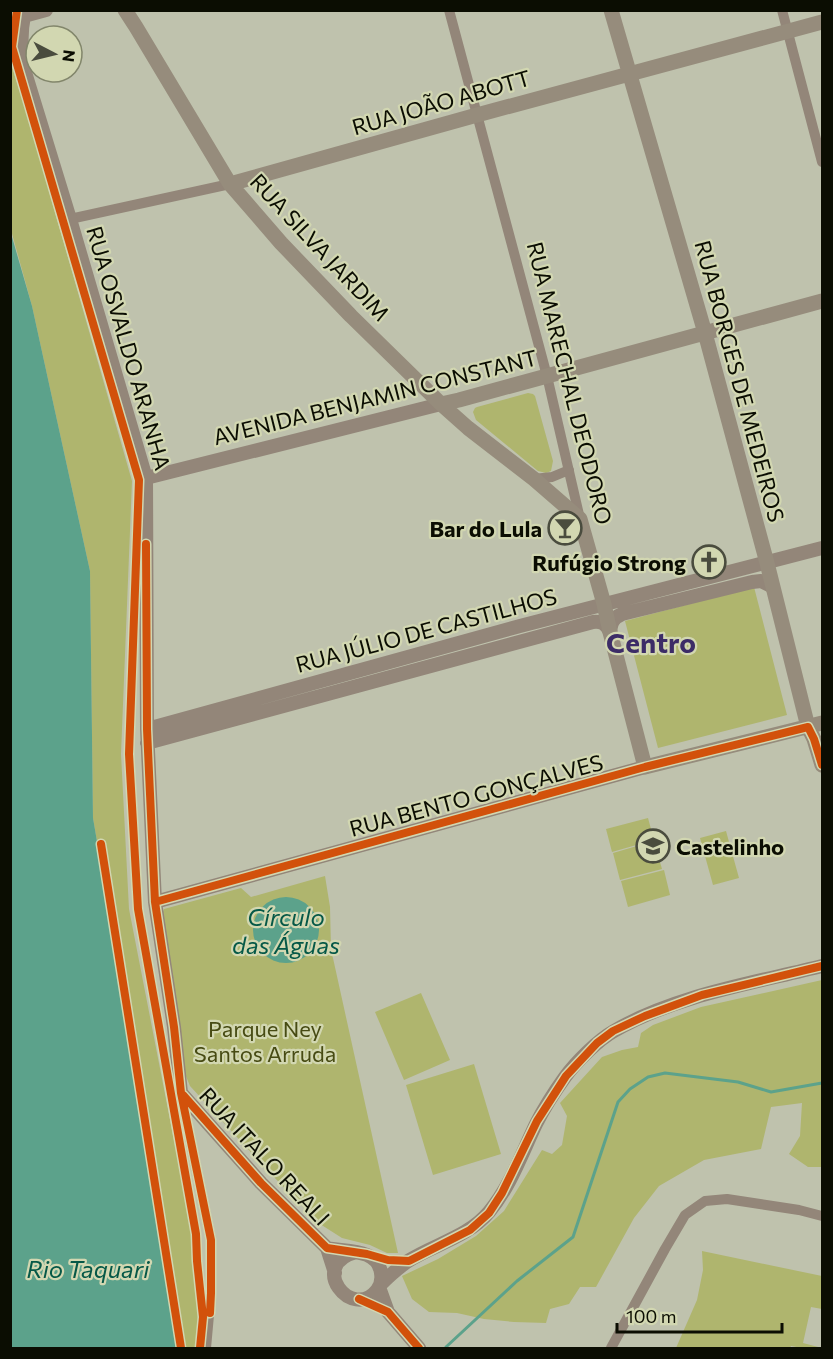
<svg xmlns="http://www.w3.org/2000/svg" width="833" height="1359" font-family="Commissioner,sans-serif">
	<style>
		.green { fill: #afb56e }
		.water { fill: #5ca28b }
		.lines { fill: none; stroke-linecap: round; stroke-linejoin: round }
		.stream { stroke: #5ca28b; stroke-width: 3 }
		.minor { stroke: #938679; stroke-width: 10 }
		.tertiary { stroke: #938679; stroke-width: 14 }
		.secondary { stroke: #968c7c; stroke-width: 15 }
		.cycleway-casing { stroke: #d2d7b1; stroke-width: 11 }
		.cycleway { stroke: #d2510b; stroke-width: 8 }
		.labels { text-anchor: middle; dominant-baseline: central; stroke-width: 4.5; stroke-linejoin: round; paint-order: stroke }
		.street-label { font-size: 22px; fill: #0b0d02; stroke: #d2d7b1 }
		.poi-label { font-size: 22px; font-weight: bold; fill: #0b0d02; stroke: #d2d7b1; text-anchor: end }
		.park-label { font-size: 22px; fill: #474b13; stroke: #d2d7b1 }
		.water-label { font-size: 24px; font-style: italic; fill: #055847; stroke: #d2d7b1 }
		.district-label { font-size: 28px; font-weight: bold; fill: #3c2c67; stroke: #d2d7b1 }
	</style>
	<rect width="100%" height="100%" fill="#bfc2ad"/>
	<!-- green -->
	<path class="green" d="M10,60L19,89L24,88L50,187L48,188L132,481L121,754L129,909L193,1238V1269L201,1315L196,1348H180L148,1140L93,818L90,571L32,306L11,230Z
		M528,393L533,394L535,396L553,461L551,471L546,473L538,471L476,420L473,412L475,408L477,407Z
		M754,587L787,715L658,748L625,621Z
		M648,818L654,840L612,852L606,829Z
		M726,831L739,878L713,885L700,838Z
		M654,841L662,869L620,880L613,853Z
		M664,870L670,895L628,907L621,881Z
		M325,876L330,907L331,949L398,1253H387L370,1245L342,1238L320,1224L269,1172L190,1086L183,1069L162,914L164,909L241,888L251,897Z
		M822,980V1167H808L789,1154L800,1136L802,1103L771,1107L761,1149L704,1160L659,1186L634,1218L596,1287H580L569,1304L550,1309L546,1323L514,1322L484,1319L457,1313L429,1312L412,1299L402,1276L438,1259L476,1236L504,1211L542,1150L552,1154L562,1145L567,1116L560,1103L602,1057L622,1050L638,1047L641,1033L653,1025L701,1007Z
		M421,993L450,1060L404,1080L375,1012Z
		M474,1064L501,1154L433,1175L406,1085Z
		M702,1251L822,1276V1309L811,1307L803,1343L822,1348H802L791,1346L790,1348H676L697,1300L703,1270Z"/>
	<!-- water -->
	<path class="water" d="M10,230L32,306L90,571L93,818L148,1140L180,1348H11Z
		M253 930a33 33 0 1 1 66 0a33 33 0 1 1-66 0Z"/>
	<g class="lines">
		<!-- stream -->
		<path class="stream" d="M446,1347L517,1281L573,1237L618,1102L630,1089L648,1077L665,1073L738,1082L771,1092L822,1083"/>
		<!-- minor -->
		<path class="minor" d="M449,10L547,376L580,519
			M782,10L822,162
			M70,219L230,184
			M534,479L552,477L569,470
			M181,1094L211,1240V1293L206,1348
			M611,1348L665,1249L685,1215L705,1201L727,1199L799,1210L822,1216"/>
		<!-- tertiary -->
		<path class="tertiary" d="M46,10L24,16C20,34 21,50 24,69L70,219L146,478L147,729L155,902L174,1027L181,1093L261,1183L327,1248L335,1273
			M146,478L441,404
			M610,632C611,623 613,618 622,614L752,582L761,581L773,587
			M147,729L520,626L822,548
			M147,743L593,622C602,621 606,624 610,632
			M155,902L645,767
			M327,1248C345,1252 378,1248 381,1273C382,1279 381,1285 377,1290C352,1322 307,1265 356,1252
			M380,1285C389,1276 398,1268 408,1261C435,1244 468,1237 489,1212C510,1187 522,1153 536,1124C544,1108 555,1091 565,1077C576,1062 598,1040 614,1031C676,995 754,983 822,966
			M379,1287L388,1312L419,1348"/>
		<!-- secondary -->
		<path class="secondary" d="M125,10L136,27L230,184L281,243L351,316L441,404L468,428L534,479L580,519L604,604L610,632L645,767L822,723
			M611,10L705,333L767,563L808,727L814,739L822,765
			M230,184L477,115L822,22
			M441,404L459,400L822,301"/>
		<defs>
			<path id="cycleway" d="M17,10L12,47L139,480L129,754L138,909L196,1234L197,1261L203,1317L200,1348
				M146,544L147,729L155,902L174,1027L181,1093L211,1240V1293L210,1313
				M101,844L181,1348
				M155,902L645,767L808,727L814,739L822,765
				M183,1095L261,1183L327,1248L367,1254L388,1260L409,1261L470,1230L489,1213L502,1193L537,1121L566,1076L597,1043L613,1031L645,1016L702,995L822,966
				M359,1299L388,1312L419,1348"/>
		</defs>
		<!-- cycleway casing -->
		<use href="#cycleway" class="cycleway-casing"/>
		<!-- cycleway -->
		<use href="#cycleway" class="cycleway"/>
	</g>
	<!-- icons -->
	<defs>
		<symbol id="bar-ring" viewBox="-11 -11 22 22"><circle r="9.5" fill="#d2d7b1" stroke="#4a4c3e" stroke-width="1.5"/><path d="M-6-5H6L.8 .8V4.5H3.5V6h-7V4.5H-.8V.8Z" fill="#4a4c3e"/></symbol>
		<symbol id="church-ring" viewBox="-11 -11 22 22"><circle r="9.5" fill="#d2d7b1" stroke="#4a4c3e" stroke-width="1.5"/><path d="M-1.2-6h2.4v3.5h3.3v2.4h-3.3V6h-2.4V-.1h-3.3v-2.4h3.3Z" fill="#4a4c3e"/></symbol>
		<symbol id="school-ring" viewBox="-11 -11 22 22"><circle r="9.5" fill="#d2d7b1" stroke="#4a4c3e" stroke-width="1.5"/><path d="M0-5L7-2L0 1L-7-2ZM-4 1L0 2.5L4 1V4Q0 6-4 4Z" fill="#4a4c3e"/></symbol>
	</defs>
	<g fill-rule="evenodd">
		<use href="#bar-ring" x="546" y="509" width="38" height="38"/>
		<use href="#church-ring" x="690" y="543" width="38" height="38"/>
		<use href="#school-ring" x="634" y="827" width="38" height="38"/>
	</g>
	<g class="labels">
		<!-- street labels -->
		<g class="street-label">
			<text transform="translate(441 102) rotate(-16)">RUA JOÃO ABOTT</text>
			<text transform="translate(320 247) rotate(47)">RUA SILVA JARDIM</text>
			<text transform="translate(129 348) rotate(74)">RUA OSVALDO ARANHA</text>
			<text transform="translate(740 381) rotate(75)">RUA BORGES DE MEDEIROS</text>
			<text transform="translate(570 383) rotate(76)">RUA MARECHAL DEODORO</text>
			<text transform="translate(375 397) rotate(-14)">AVENIDA BENJAMIN CONSTANT</text>
			<text transform="translate(426 630) rotate(-15)">RUA JÚLIO DE CASTILHOS</text>
			<text transform="translate(476 795) rotate(-15)">RUA BENTO GONÇALVES</text>
			<text transform="translate(265 1156) rotate(47)">RUA ITALO REALI</text>
		</g>
		<!-- poi labels -->
		<g class="poi-label">
			<text x="542" y="528">Bar do Lula</text>
			<text x="686" y="562">Rufúgio Strong</text>
			<text x="676" y="846" text-anchor="start">Castelinho</text>
		</g>
		<!-- park labels -->
		<g class="park-label">
			<text x="265" y="1028">Parque Ney<tspan x="265" dy="25">Santos Arruda</tspan></text>
		</g>
		<!-- water labels -->
		<g class="water-label">
			<text x="286" y="916">Círculo<tspan x="286" dy="28">das Águas</tspan></text>
			<text x="88" y="1268">Rio Taquari</text>
		</g>
		<!-- district labels -->
		<g class="district-label">
			<text x="651" y="642">Centro</text>
		</g>
	</g>
	<!-- border -->
	<rect width="833" height="1359" fill="none" stroke="#0b0d02" stroke-width="24"/>
	<!-- north arrow -->
	<g transform="translate(54 54) rotate(97)"><circle r="28" fill="#d2d7b1" stroke="#82866b" stroke-width="1.5"/>
	<path d="M0-4.5L10 22L0 15L-10 22Z" fill="#4a4c3e"/>
	<text y="-9" font-size="16" font-weight="bold" text-anchor="middle" fill="#0b0d02">N</text>
	</g>
	<!-- scale -->
	<path d="M617 1323v9h165v-9" fill="none" stroke="#0b0d02" stroke-width="3"/>
	<text x="626" y="1323" font-size="18" fill="#0b0d02" stroke="#d2d7b1" stroke-width="4.5" paint-order="stroke">100 m</text>
</svg>
